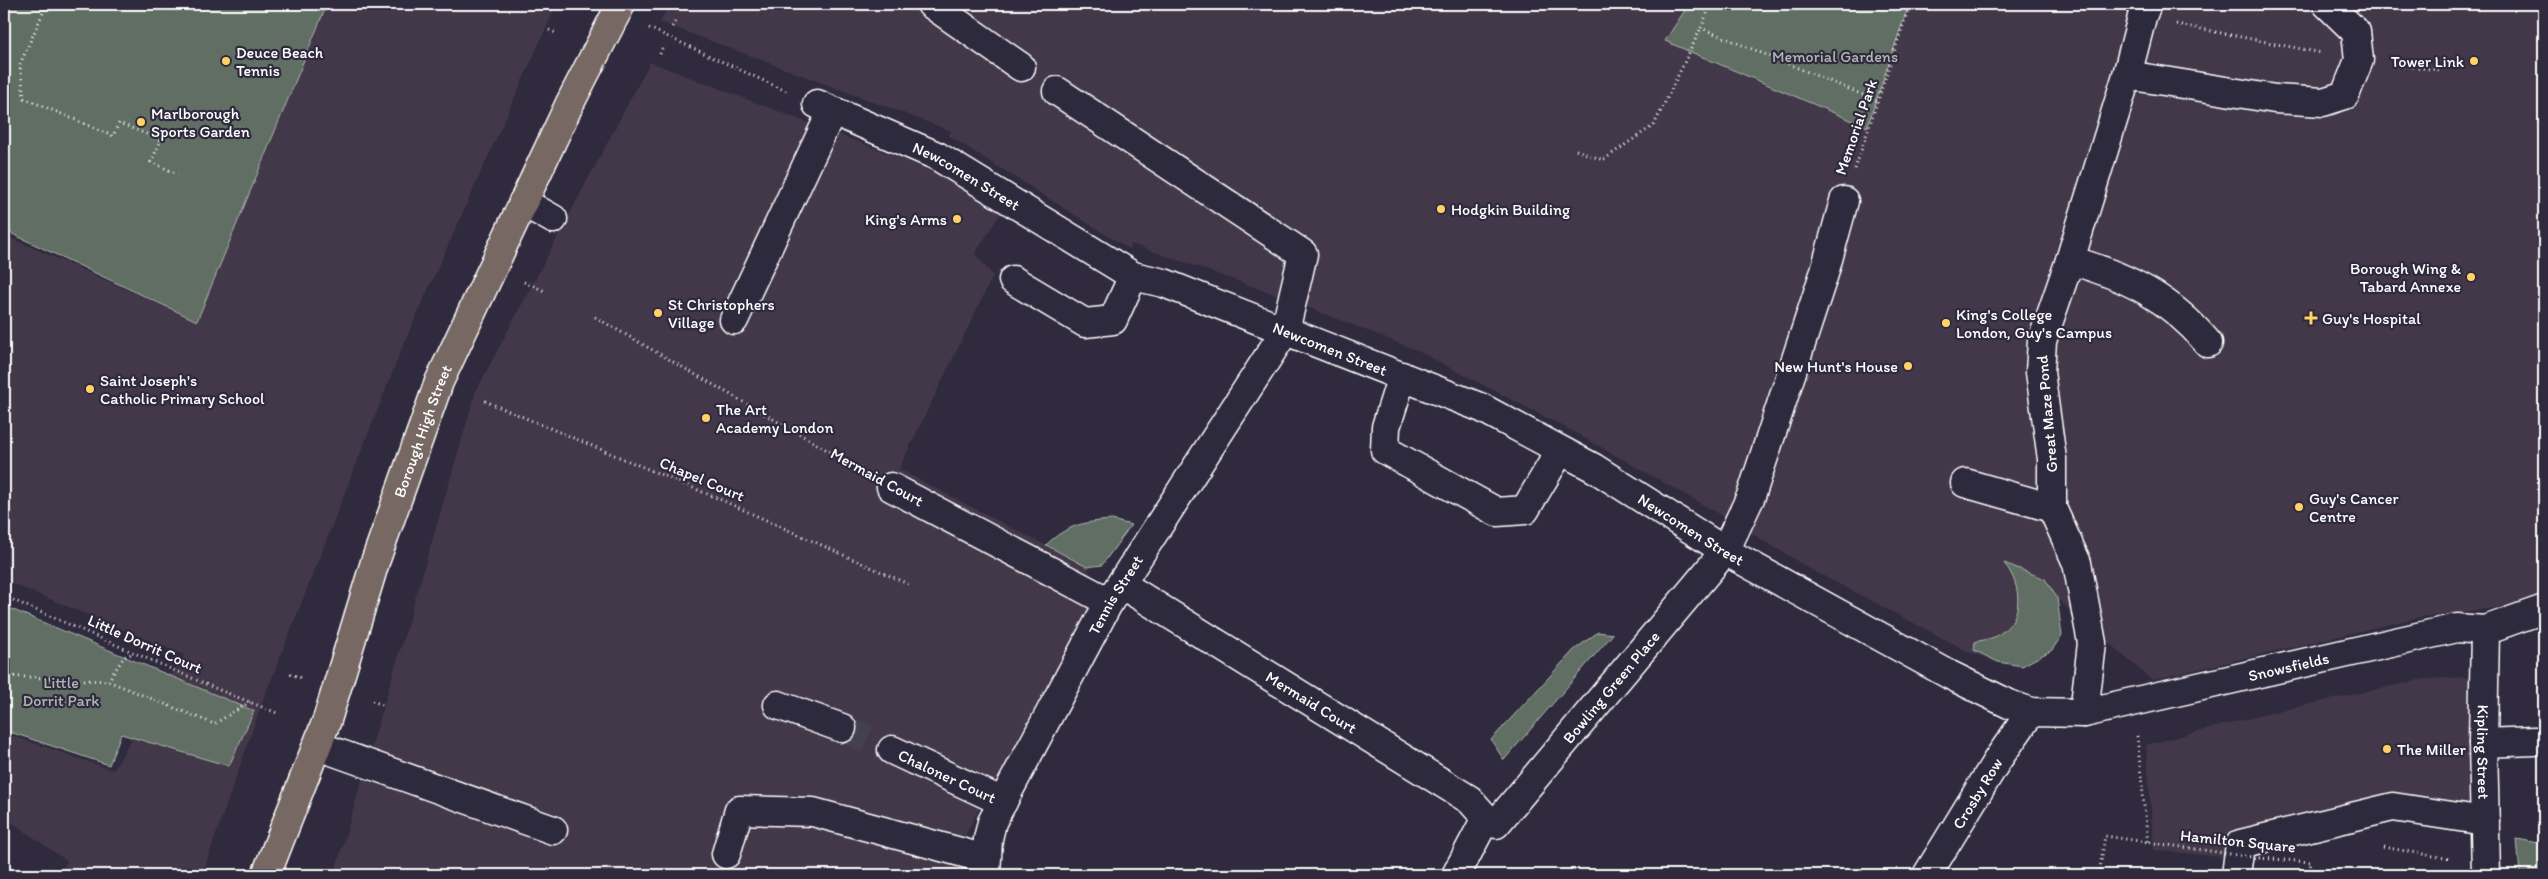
<svg xmlns="http://www.w3.org/2000/svg" width="2548" height="879" font-family="Itim,sans-serif">
	<style>
		.built { fill: #433848 }
		.green { fill: #606e63; stroke: #b0b6b1 }
		.lines { fill: none; stroke-linecap: round; stroke-linejoin: round }
		.minor-tunnel { stroke: #443f50; stroke-width: 28; stroke-dasharray: 28 14; stroke-linecap: butt }
		.minor-casing { stroke: #fff; stroke-width: 31 }
		.major-casing { stroke: #fff; stroke-width: 31 }
		.path { stroke: #fff; stroke-width: 3; stroke-dasharray: 1 4; stroke-linecap: butt }
		.minor { stroke: #2f2a3d; stroke-width: 28 }
		.major { stroke: #776864; stroke-width: 28 }
		.path-bridge { stroke: #fff; stroke-width: 3; stroke-dasharray: 1 4; stroke-linecap: butt }
		.poi-dot { fill: #ffd166; stroke: #2f2a3d; stroke-width: 2 }
		.labels { text-anchor: middle; dominant-baseline: central; stroke-width: 4.5; stroke-linejoin: round; paint-order: stroke }
		.poi-label { font-size: 16px; fill: #fff; stroke: #2f2a3d; text-anchor: start }
		.park-label { font-size: 16px; fill: #b0b6b1; stroke: #2f2a3d }
		.street-label { font-size: 16px; fill: #fff; stroke: #2f2a3d }
	</style>
	<rect width="100%" height="100%" fill="#2f2a3d"/>
	<filter id="ink" filterUnits="userSpaceOnUse"><feTurbulence type="fractalNoise" baseFrequency=".02" numOctaves="2"/><feDisplacementMap in="SourceGraphic" scale="10" xChannelSelector="R" yChannelSelector="G"/><feConvolveMatrix kernelMatrix="1 2 1 2 8 2 1 2 1" color-interpolation-filters="sRGB"/></filter>
	<g filter="url(#ink)">
		<!-- built -->
		<path class="built" d="M327,4H557L404,343L262,703L202,875H59L67,861L4,817V733L113,770L184,655L4,580V235L197,321Z
			M670,4H2544V602L2420,617L2152,680L2057,599L2062,635L2052,650L2022,666L1998,662L1969,652L1812,570L1723,516L1572,431L1416,350L1277,295L1132,244L1129,249L949,136L951,131L660,22Z
			M650,62L937,172L1001,213L975,254L993,276L899,469L1087,567L1100,597L1094,618L984,800L960,845L958,875H334L476,391Z
			M2470,677L2478,814L2392,801L2233,858L2154,850L2146,745L2270,713L2423,679Z"/>
		<!-- green -->
		<path class="green" d="M9,4H327L197,321L4,230V14Z
			M1689,4H1909L1867,127L1665,41Z
			M1112,520L1131,525L1102,565L1087,567L1046,545C1067,525 1083,522 1112,520Z
			M2004,563L2045,579L2057,598L2062,635L2052,650L2022,666L1998,662L1974,650L1975,642C1981,640 1988,640 1994,637C2025,622 2023,586 2004,563Z
			M4,606L254,711L229,766L121,734L109,765L4,730Z
			M1598,632L1613,634L1504,760L1491,740L1574,650Z
			M2517,839L2544,844V875H2520Z"/>
		<g class="lines">
			<!-- minor-tunnel -->
			<path class="minor-tunnel" d="M842,728L892,750"/>
			<defs>
				<g id="minor">
					<path d="M931,4L1021,67"/>
					<path d="M2127,75L2275,99L2323,102L2345,95L2359,60L2356,32L2327,4"/>
					<path id="s1" d="M817,104L937,156L1133,276L1164,283L1482,408L1594,468L1725,551L1950,675L2009,704L2031,712L2084,713L2457,628L2485,630L2544,609"/>
					<path d="M523,202L553,219"/>
					<path d="M2070,260C2128,277 2169,297 2208,343"/>
					<path d="M1013,280L1085,323L1113,320L1133,276"/>
					<path d="M734,320L832,111"/>
					<path d="M1402,376L1386,427L1385,450L1497,512L1525,510L1560,451"/>
					<path d="M1965,483L2052,508"/>
					<path d="M891,487L1109,602"/>
					<path id="s2" d="M1121,584L1470,800L1486,818L1496,824L1725,551L1751,496L1824,274L1844,201"/>
					<path id="s3" d="M2485,630L2483,743L2486,875"/>
					<path d="M778,705L842,728"/>
					<path d="M2084,713L2092,643L2077,563L2052,508V459L2040,372L2042,341L2070,260L2127,75L2142,17L2147,4"/>
					<path d="M2483,743L2535,741"/>
					<path d="M318,746L553,830"/>
					<path id="s4" d="M892,750L1003,802"/>
					<path d="M726,854L739,810L813,812L986,859"/>
					<path id="s5" d="M986,875L988,839L992,822L1109,602L1285,331L1303,254L1057,91"/>
					<path d="M1456,875L1486,818"/>
					<path id="s6" d="M1927,875L1998,759L2031,712"/>
					<path d="M2236,875L2240,844L2393,807L2485,821"/>
				</g>
				<g id="major">
					<path id="s7" d="M266,875L327,720L375,562L439,382L570,103L621,4"/>
				</g>
			</defs>
			<!-- minor casing -->
			<use href="#minor" class="minor-casing"/>
			<!-- major casing -->
			<use href="#major" class="major-casing"/>
			<!-- path -->
			<path class="path" d="M47,4L20,64L24,98L113,136L119,123L161,140L151,162L178,174
				M1711,4L1701,28L1878,101
				M2176,24L2322,53
				M672,27L675,22
				M649,28L786,91
				M549,30L558,34
				M660,54L663,46
				M2393,65L2441,70
				M1576,150L1603,160L1654,125L1701,28
				M1855,169L1910,4
				M524,282L545,291
				M595,317L862,470
				M485,401L717,498L908,584
				M4,596L217,689L277,713
				M290,674L302,678
				M4,676L108,681L214,724L250,702
				M108,681L124,657L134,653
				M372,701L383,705
				M2137,736L2148,844
				M2383,847L2450,859"/>
			<!-- minor -->
			<use href="#minor" class="minor"/>
			<!-- major -->
			<use href="#major" class="major"/>
			<!-- path-bridge -->
			<path class="path-bridge" d="M2099,875L2105,836L2259,858L2311,862L2309,875"/>
		</g>
	</g>
	<!-- markers -->
	<g class="poi-dot">
		<circle cx="226" cy="61" r="5"/>
		<circle cx="2474" cy="61" r="5"/>
		<circle cx="141" cy="122" r="5"/>
		<circle cx="1441" cy="209" r="5"/>
		<circle cx="957" cy="219" r="5"/>
		<circle cx="2471" cy="277" r="5"/>
		<circle cx="658" cy="313" r="5"/>
		<path d="M2308.5 310.5h5v5h5v5h-5v5h-5v-5h-5v-5h5z"/>
		<circle cx="1946" cy="323" r="5"/>
		<circle cx="1908" cy="366" r="5"/>
		<circle cx="90" cy="389" r="5"/>
		<circle cx="706" cy="418" r="5"/>
		<circle cx="2299" cy="507" r="5"/>
		<circle cx="2387" cy="749" r="5"/>
	</g>
	<g class="labels">
		<!-- poi labels -->
		<g class="poi-label">
			<text x="236" y="52">Deuce Beach<tspan x="236" dy="18">Tennis</tspan></text>
			<text x="2464" y="61" text-anchor="end">Tower Link</text>
			<text x="151" y="113">Marlborough<tspan x="151" dy="18">Sports Garden</tspan></text>
			<text x="1451" y="209">Hodgkin Building</text>
			<text x="947" y="219" text-anchor="end">King's Arms</text>
			<text x="2461" y="268" text-anchor="end">Borough Wing &amp;<tspan x="2461" dy="18">Tabard Annexe</tspan></text>
			<text x="668" y="304">St Christophers<tspan x="668" dy="18">Village</tspan></text>
			<text x="1956" y="314">King's College<tspan x="1956" dy="18">London, Guy's Campus</tspan></text>
			<text x="2322" y="318">Guy's Hospital</text>
			<text x="1898" y="366" text-anchor="end">New Hunt's House</text>
			<text x="100" y="380">Saint Joseph's<tspan x="100" dy="18">Catholic Primary School</tspan></text>
			<text x="716" y="409">The Art<tspan x="716" dy="18">Academy London</tspan></text>
			<text x="2309" y="498">Guy's Cancer<tspan x="2309" dy="18">Centre</tspan></text>
			<text x="2397" y="749">The Miller</text>
		</g>
		<!-- park labels -->
		<g class="park-label">
			<text x="1835" y="56">Memorial Gardens</text>
			<text x="61" y="682">Little<tspan x="61" dy="18">Dorrit Park</tspan></text>
		</g>
		<!-- street labels -->
		<g class="street-label">
			<text transform="translate(1856 127) rotate(-71)">Memorial Park</text>
			<text stroke="none"><textPath href="#s1" startOffset="166">Newcomen Street</textPath></text>
			<text stroke="none"><textPath href="#s1" startOffset="571">Newcomen Street</textPath></text>
			<text transform="translate(2047 414) rotate(-95)">Great Maze Pond</text>
			<text stroke="none"><textPath href="#s7" startOffset="471">Borough High Street</textPath></text>
			<text transform="translate(877 477) rotate(29)">Mermaid Court</text>
			<text transform="translate(702 479) rotate(23)">Chapel Court</text>
			<text stroke="none"><textPath href="#s1" startOffset="976">Newcomen Street</textPath></text>
			<text stroke="none"><textPath href="#s5" startOffset="312">Tennis Street</textPath></text>
			<text transform="translate(145 644) rotate(24)">Little Dorrit Court</text>
			<text stroke="none"><textPath href="#s1" startOffset="1625">Snowsfields</textPath></text>
			<text stroke="none"><textPath href="#s2" startOffset="625">Bowling Green Place</textPath></text>
			<text stroke="none"><textPath href="#s2" startOffset="224">Mermaid Court</textPath></text>
			<text stroke="none"><textPath href="#s3" startOffset="122">Kipling Street</textPath></text>
			<text stroke="none"><textPath href="#s4" startOffset="61">Chaloner Court</textPath></text>
			<text stroke="none"><textPath href="#s6" startOffset="96">Crosby Row</textPath></text>
			<text transform="translate(2238 841) rotate(6)">Hamilton Square</text>
		</g>
	</g>
	<!-- margin -->
	<rect width="2548" height="879" fill="none" stroke="#2f2a3d" stroke-width="20"/>
	<rect x="10" y="10" width="2528" height="859" fill="none" stroke="#fff" stroke-width="2" filter="url(#ink)"/>
</svg>
